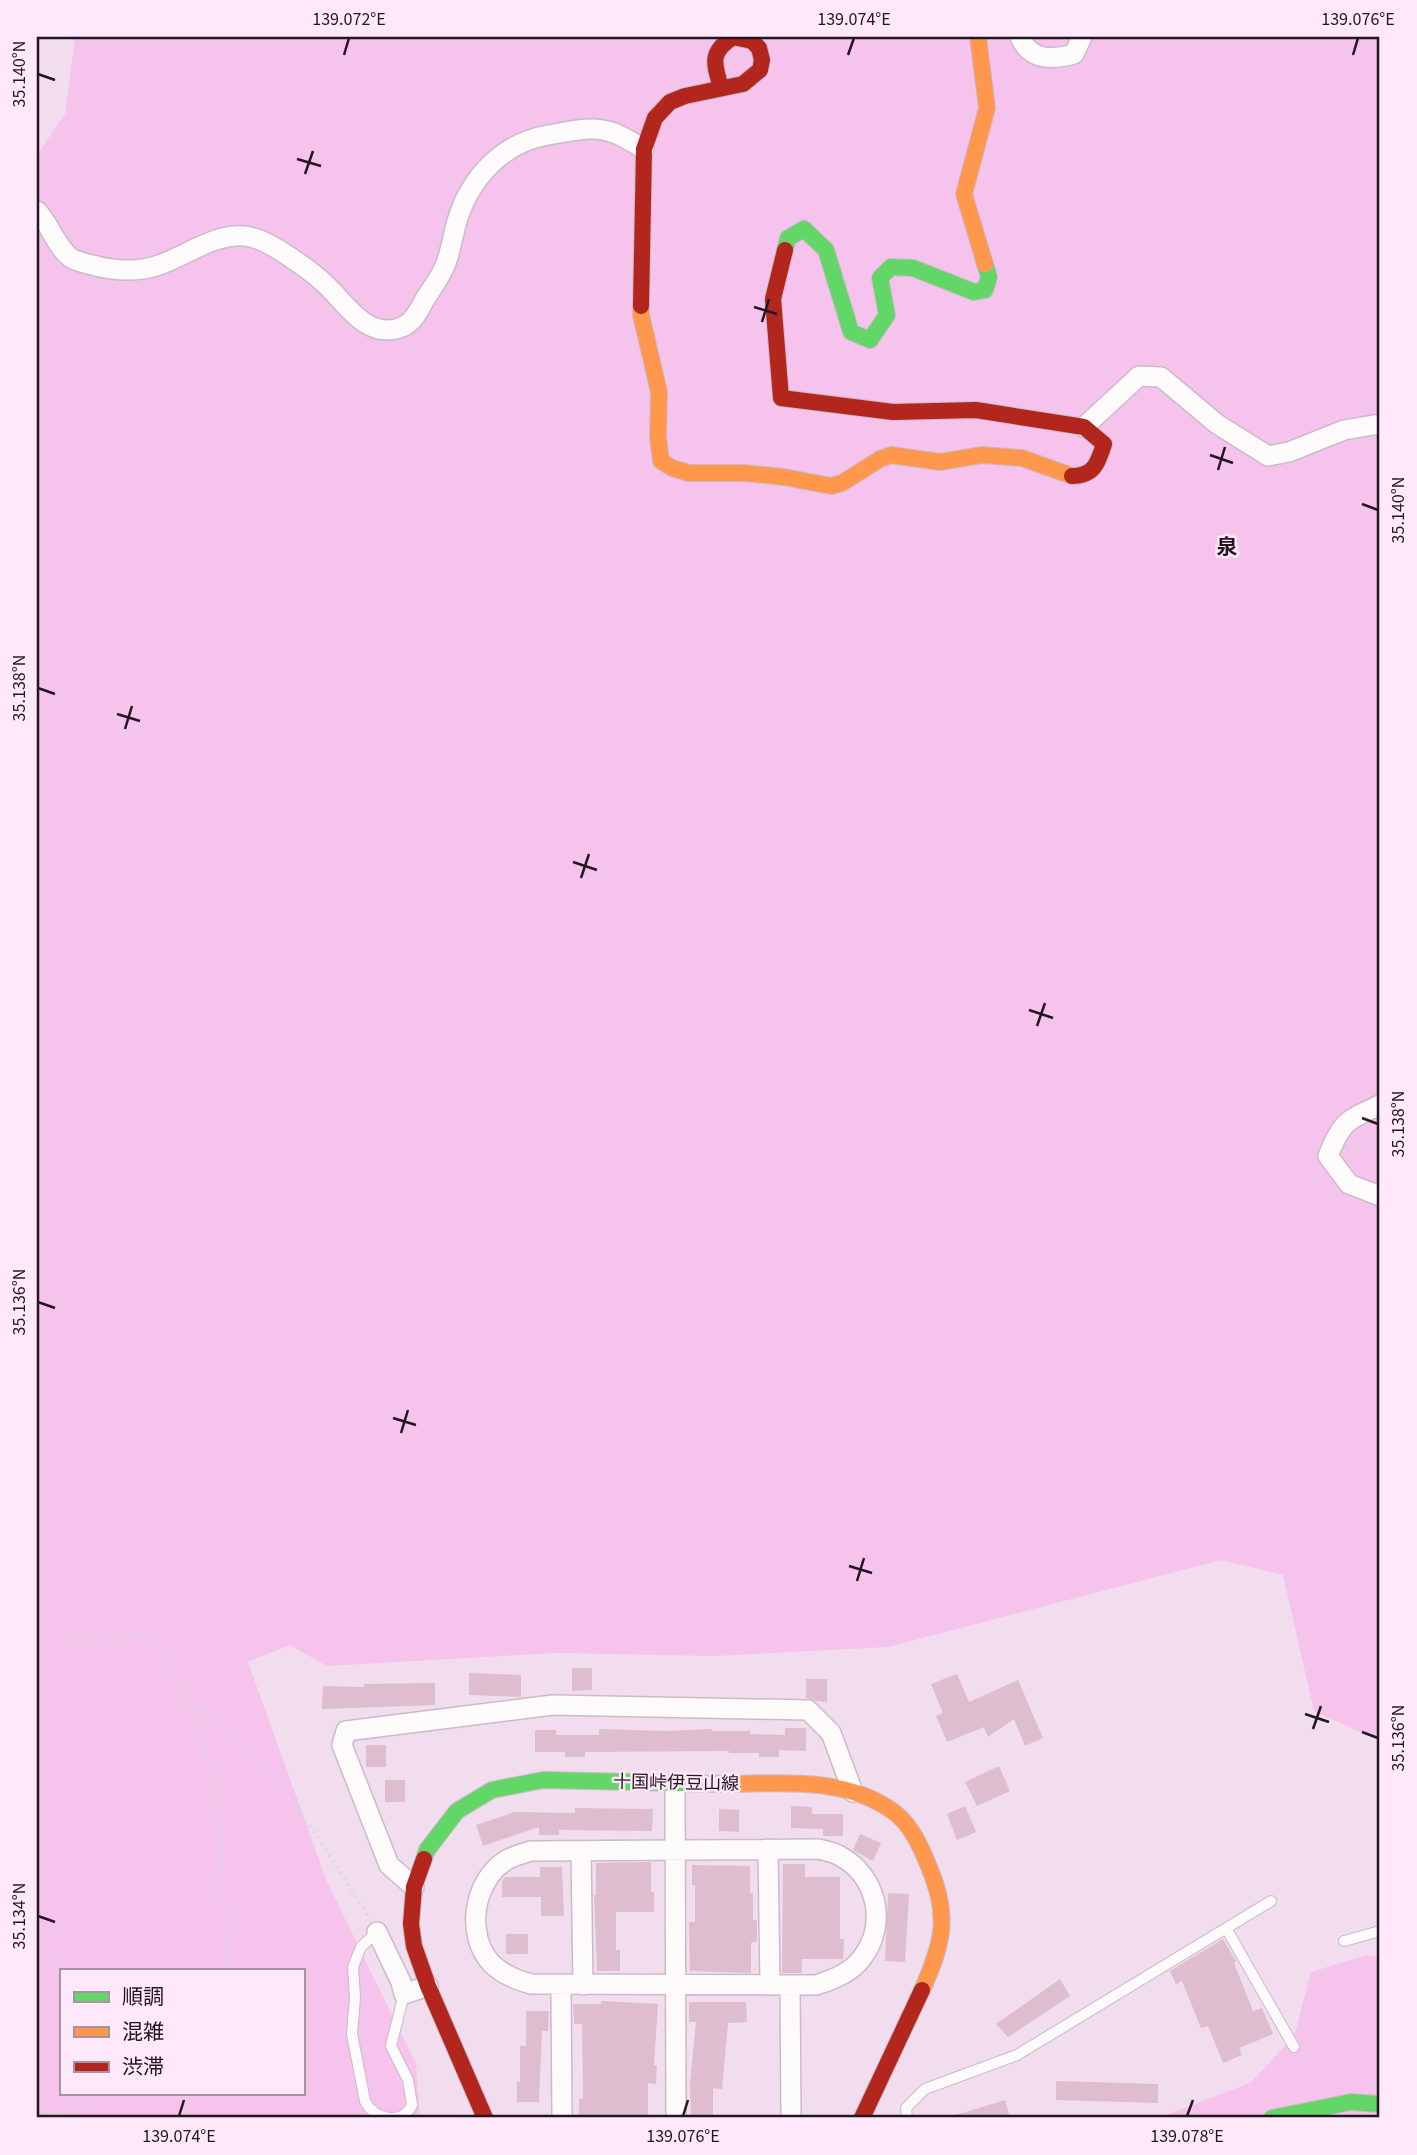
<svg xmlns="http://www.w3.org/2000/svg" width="1417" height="2155" font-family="'Source Sans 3','Noto Sans JP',sans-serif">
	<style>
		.green { fill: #f6c3ed; fill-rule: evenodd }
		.building { fill: #debdcf }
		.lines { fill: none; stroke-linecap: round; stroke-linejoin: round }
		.lane-casing { stroke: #cbbbc8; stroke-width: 12 }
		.street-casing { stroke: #cbbbc8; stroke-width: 22 }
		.fast-casing { stroke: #cbbbc8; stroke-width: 18 }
		.slow-casing { stroke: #cbbbc8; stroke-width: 18 }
		.jam-casing { stroke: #cbbbc8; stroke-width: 18 }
		.path { stroke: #ddd7dc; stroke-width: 3.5; stroke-dasharray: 2 5; stroke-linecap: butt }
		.lane { stroke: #fdfafc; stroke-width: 10 }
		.street { stroke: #fdfafc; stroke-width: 19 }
		.fast { stroke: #63d668; stroke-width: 16 }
		.slow { stroke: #ff974d; stroke-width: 16 }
		.jam { stroke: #b3261e; stroke-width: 16 }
		.ticks { fill: none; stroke: #221620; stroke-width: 2.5 }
		.labels { text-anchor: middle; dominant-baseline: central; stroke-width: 5; stroke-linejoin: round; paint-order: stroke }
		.street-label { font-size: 18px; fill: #221620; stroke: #fee8f9 }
		.quarter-label { font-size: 21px; font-weight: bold; fill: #221620; stroke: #fee8f9 }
		.neatline { fill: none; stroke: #221620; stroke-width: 2.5 }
		.ticks-label { font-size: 18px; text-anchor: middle; fill: #221620 }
	</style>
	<rect width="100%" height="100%" fill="#f1dded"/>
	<!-- green -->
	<path class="green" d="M37,37H1380V1741L1314,1711L1283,1575L1221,1560L888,1647L715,1656L554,1653L327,1666L290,1645L248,1662L327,1882L416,2064L420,2118H37V155L65,114L75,38ZM61,1971H303V2094H61Z
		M1367,1955L1380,1957V2118H1158L1250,2083L1294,2037L1311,1972Z"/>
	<!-- building -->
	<path class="building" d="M572,1668H592V1690L572,1691Z
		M469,1673L521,1675V1697L469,1695Z
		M957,1674L969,1702L1018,1680L1043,1738L1025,1746L1014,1719L988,1737L984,1727L947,1742L936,1716L943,1713L931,1684Z
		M806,1679H827V1702L817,1701L806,1698Z
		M435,1683V1705L322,1709L323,1686L364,1687V1684Z
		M785,1728H806V1751L779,1750V1757H759V1753H729V1751L585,1752V1757H565V1752H535V1730H556V1735H599V1729L665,1731L712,1729V1731H750V1734L785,1735Z
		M366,1745H386V1767H366Z
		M999,1766L1010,1791L977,1806L965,1782Z
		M385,1780H405V1802H385Z
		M791,1806L812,1807V1814H843V1836H823V1829L791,1828Z
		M965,1806L976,1832L957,1840L947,1814Z
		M575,1808L653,1809L652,1831L559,1830V1835H539V1827L483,1846L476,1825L515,1812L575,1813Z
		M719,1809L739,1810V1832L719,1831Z
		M860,1834L881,1843L873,1861L853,1850Z
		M651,1862V1892H654V1912H616V1950H620V1971H597L594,1895H596V1863Z
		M783,1864H805V1877H840V1939H844L843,1959H802V1973H782Z
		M692,1865L750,1866V1893H753V1920H757V1941L751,1943V1973L690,1971L689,1922H695V1885H692Z
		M540,1867H562L564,1916H541V1897H502V1881L505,1877H540Z
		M888,1893L909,1894L905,1962L885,1961Z
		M506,1934H528V1954H506Z
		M1223,1939L1236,1961L1234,1963L1253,2011L1262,2008L1273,2034L1239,2048L1242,2055L1223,2063L1208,2026L1201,2028L1182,1981L1176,1984L1170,1971Z
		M1060,1979L1070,1996L1008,2037L996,2024Z
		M601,2001L658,2004L654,2065L657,2066L656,2084L648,2083V2118H579V2099H583L582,2024H574L573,2004H601Z
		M689,2002H746L747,2022L728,2023L722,2089L713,2088V2117L691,2116L690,2083L696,2022H689Z
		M526,2011H549L548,2031H542L539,2102H517V2082H520V2046H526Z
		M1056,2081L1158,2084V2103L1056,2100Z
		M1005,2100L1010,2118H957L956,2115Z"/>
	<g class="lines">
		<defs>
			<path id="lane" d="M1226,1928L1294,2047
				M377,1932L361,1947L353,1967L355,1998L352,2034L365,2101C374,2120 402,2126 412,2105L408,2080L391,2046L404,1994
				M1344,1941L1380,1931
				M907,2118L906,2108L925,2089L1017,2055L1271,1901"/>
			<path id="street" d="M1020,37C1030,61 1052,60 1074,54L1082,37
				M37,211C50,224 56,247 71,258C78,262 88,264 96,266C116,271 140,272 159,265C188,255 222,228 254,238C272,243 312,271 325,284C347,304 367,341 402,327C413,323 420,309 425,299C432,288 442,275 446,263C451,250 453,235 457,221C470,178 502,143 548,135C567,132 591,125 611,132C622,135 633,143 644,149
				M1084,427L1139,376L1161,377L1217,424L1268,456L1289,452L1344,430L1380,424
				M1380,1105C1347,1120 1342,1121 1328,1156L1349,1184L1380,1196
				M675,1784L676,2118
				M768,1849L770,1985
				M819,1849C825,1851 834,1852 840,1856C877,1876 888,1924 862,1958C851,1973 832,1980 816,1985L531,1984C516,1980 503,1975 492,1964C465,1936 473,1882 505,1861C512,1856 522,1854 531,1851Z
				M581,1851L583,1985
				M414,1887L389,1865L342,1745L346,1731L553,1705L808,1710L831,1733L853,1792
				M377,1932L401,1982L404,1994L428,1986
				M561,1985L562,2118
				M790,1985L791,2118"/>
			<path id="fast" d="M785,250L788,238L804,229L826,250L851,332L870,340L887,315L880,278L891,267L913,268L974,292L985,290L989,277L985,264
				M424,1859L427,1850L457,1811L492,1790L543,1780L724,1784
				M1272,2118L1351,2102L1380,2104"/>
			<path id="slow" d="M978,37L987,108L964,194L985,264
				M641,306V315L659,392L658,438L661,461L672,468L689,473H744L784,477L831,486L842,483L880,459L891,455L940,462L982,455L1022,458L1072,476
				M724,1784C779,1784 842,1776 891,1810C910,1822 921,1847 929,1867C950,1916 943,1943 922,1990"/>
			<path id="jam" d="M785,250L773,299L781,398L893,412L976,410L1084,427L1104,444C1098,463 1094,476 1072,476
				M641,306L644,149L655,118L670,102L685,96L743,84L760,70L762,60L759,48L752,41L733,37C709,53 714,63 721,88
				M424,1859L414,1887L411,1924L414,1946L428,1986L485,2118
				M862,2118L922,1990"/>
		</defs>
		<!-- lane casing -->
		<use href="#lane" class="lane-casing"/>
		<!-- street casing -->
		<use href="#street" class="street-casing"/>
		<!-- fast casing -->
		<use href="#fast" class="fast-casing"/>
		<!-- slow casing -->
		<use href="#slow" class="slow-casing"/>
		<!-- jam casing -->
		<use href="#jam" class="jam-casing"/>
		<!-- path -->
		<path class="path" d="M1351,1150L1380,1143
			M37,1635L81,1637L153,1633L190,1706L216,1790L221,1832L227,1971
			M192,1707L210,1717L225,1730L291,1800L320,1841L370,1919
			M37,1912L61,1980
			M239,2094L243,2118
			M42,2118C59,2111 87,2114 95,2094"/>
		<!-- lane -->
		<use href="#lane" class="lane"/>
		<!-- street -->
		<use href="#street" class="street"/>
		<!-- fast -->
		<use href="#fast" class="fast"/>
		<!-- slow -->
		<use href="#slow" class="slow"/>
		<!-- jam -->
		<use href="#jam" class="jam"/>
	</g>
	<!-- ticks -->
	<path class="ticks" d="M344,55L349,38M848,55L854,38M1353,55L1358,38M38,74L55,80M297,159L321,166M305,174L313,151M754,307L777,314M762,322L769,299M1210,455L1233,463M1218,470L1225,447M1362,504L1378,510M38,688L55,694M117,714L140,721M125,729L132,706M573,862L597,870M581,878L589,854M1029,1010L1053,1018M1037,1026L1045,1003M1362,1118L1378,1124M38,1302L55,1308M393,1418L416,1425M401,1433L408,1410M849,1566L872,1573M857,1581L864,1558M1305,1714L1329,1722M1313,1729L1321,1706M1362,1732L1378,1738M38,1916L55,1922M179,2116L184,2100M683,2116L688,2100M1187,2116L1193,2100"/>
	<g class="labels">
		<!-- street labels -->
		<g class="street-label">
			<text transform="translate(676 1783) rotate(1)">十国峠伊豆山線</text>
		</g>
		<!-- quarter labels -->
		<g class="quarter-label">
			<text x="1227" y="547">泉</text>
		</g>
	</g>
	<!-- border -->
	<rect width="1417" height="2155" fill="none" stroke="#fee8f9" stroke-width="77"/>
	<!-- legend -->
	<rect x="60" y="1969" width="245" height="126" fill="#fee8f9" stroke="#a694a2" stroke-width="2"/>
	<rect x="74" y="1992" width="35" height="10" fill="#63d668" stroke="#a694a2" stroke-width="2"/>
	<text x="122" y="2004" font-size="21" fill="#221620">順調</text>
	<rect x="74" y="2027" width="35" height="10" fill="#ff974d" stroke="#a694a2" stroke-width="2"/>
	<text x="122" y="2039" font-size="21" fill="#221620">混雑</text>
	<rect x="74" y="2062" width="35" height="10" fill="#b3261e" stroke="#a694a2" stroke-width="2"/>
	<text x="122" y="2074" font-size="21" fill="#221620">渋滞</text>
	<rect x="38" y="38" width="1340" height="2078" class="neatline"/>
	<g class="ticks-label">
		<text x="349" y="25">139.072°E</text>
		<text x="854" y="25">139.074°E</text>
		<text x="1358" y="25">139.076°E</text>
		<text transform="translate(19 74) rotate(-90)" y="6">35.140°N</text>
		<text transform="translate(1398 510) rotate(-90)" y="6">35.140°N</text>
		<text transform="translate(19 688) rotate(-90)" y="6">35.138°N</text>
		<text transform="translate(1398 1124) rotate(-90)" y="6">35.138°N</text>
		<text transform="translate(19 1302) rotate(-90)" y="6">35.136°N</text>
		<text transform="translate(1398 1738) rotate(-90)" y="6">35.136°N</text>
		<text transform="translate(19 1916) rotate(-90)" y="6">35.134°N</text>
		<text x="179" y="2142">139.074°E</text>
		<text x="683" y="2142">139.076°E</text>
		<text x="1187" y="2142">139.078°E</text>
	</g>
</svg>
